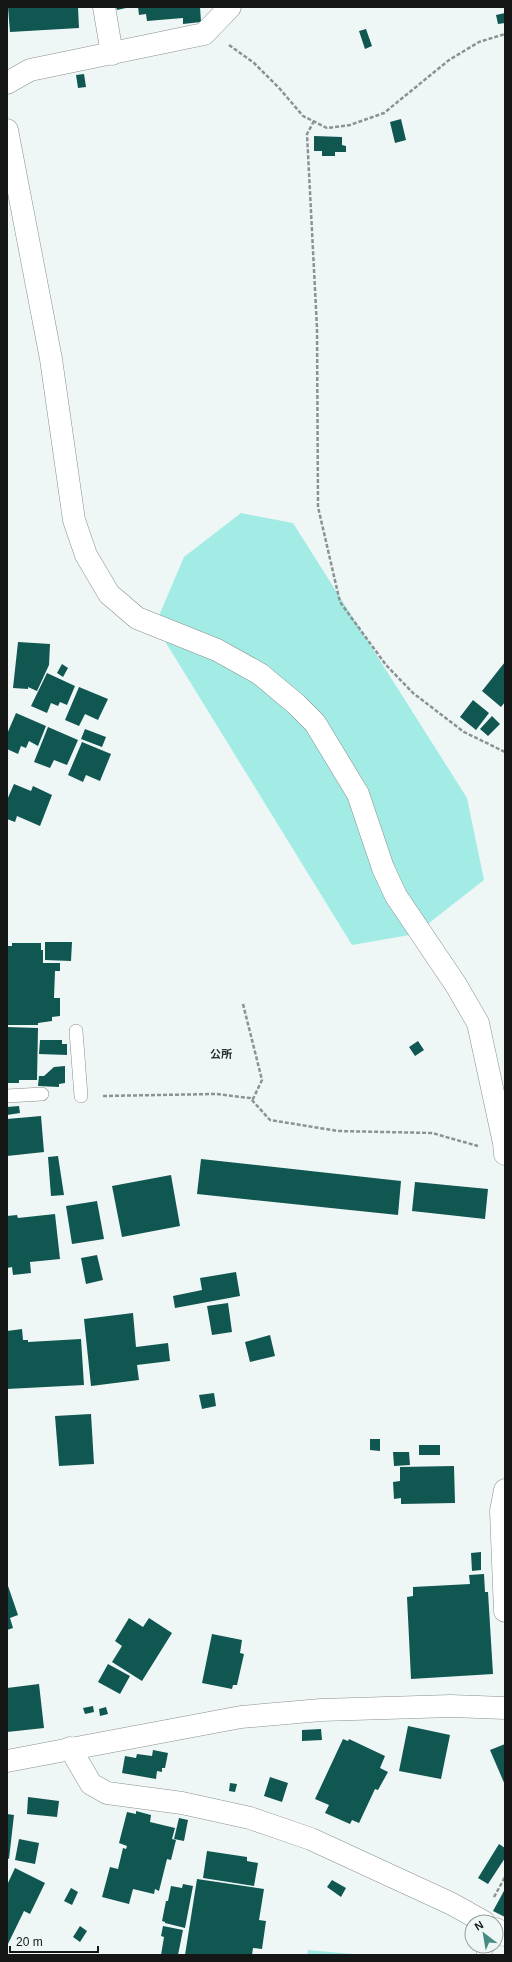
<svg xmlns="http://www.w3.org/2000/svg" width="512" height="1962" font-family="Arial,'Noto Sans JP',sans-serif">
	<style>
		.green { fill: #a2ece5 }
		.building { fill: #105651 }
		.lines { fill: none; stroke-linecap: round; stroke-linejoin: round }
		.service-casing { stroke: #89908f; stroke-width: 14 }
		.minor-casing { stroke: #89908f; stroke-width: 23 }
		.tertiary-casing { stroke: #89908f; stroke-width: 23 }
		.path { stroke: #8c9291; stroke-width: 2.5; stroke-dasharray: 4 2; stroke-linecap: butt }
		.service { stroke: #fff; stroke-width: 13 }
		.minor { stroke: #fff; stroke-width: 22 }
		.tertiary { stroke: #fff; stroke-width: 22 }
		.labels { text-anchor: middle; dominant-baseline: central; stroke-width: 4; stroke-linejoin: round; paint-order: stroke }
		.neighbourhood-label { font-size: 11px; font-weight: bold; fill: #292f2e; stroke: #eff7f6 }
	</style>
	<rect width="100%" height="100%" fill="#eff7f6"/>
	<!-- green -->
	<path class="green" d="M241,513L293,523L467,798L484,880L415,934L352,945L155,625L184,557Z
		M308,1950L364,1955H307Z"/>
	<!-- building -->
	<path class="building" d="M8,7H78L79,28L10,32Z
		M116,7H126V8L117,10Z
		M138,7H200L201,22L183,24V18L147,21L146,14L139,15Z
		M505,13V23L498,24L496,15Z
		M366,29L372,46L365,49L359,31Z
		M84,74L86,87L78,88L76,75Z
		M401,119L406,140L395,143L390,122Z
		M314,136L342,137V145L346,146V152H335V156H322V151H314Z
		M18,642L50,644L49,665L37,691L28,687V689L13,688Z
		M505,662V702L501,707L482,691Z
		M62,664L68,668L63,677L57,673Z
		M47,673L75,686L67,705L60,702L58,706L51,703L47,713L31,706Z
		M79,687L108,699L98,720L85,714L79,726L65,720Z
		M473,700L489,713L476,730L460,717Z
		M16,713L46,726L38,746L29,741L26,748L21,746L18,754L7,749V734Z
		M492,716L500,724L488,736L480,729Z
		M48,727L78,740L67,765L54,760L50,768L34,762Z
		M85,729L106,737L102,747L81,739Z
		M82,742L111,754L100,781L86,775L83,782L68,775Z
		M14,784L31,791L33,786L52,795L40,826L17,816L15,822L7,819V800Z
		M45,942H72L71,961L45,960Z
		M12,943H41V950H43V963H60V971H55L54,998H60V1016L52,1017V1021L38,1023V1025H7V946H12Z
		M7,1027L38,1028L37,1080H19V1083H7Z
		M40,1040H62V1044H67V1055L39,1054Z
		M418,1041L424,1050L415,1056L409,1047Z
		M65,1066V1083L59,1084V1087L38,1086L39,1076H44L54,1067Z
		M19,1106L20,1113L7,1115V1107Z
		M41,1116L44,1152L7,1156V1119Z
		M58,1156L64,1195L51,1196L48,1157Z
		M201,1159L401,1181L398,1215L197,1194Z
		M171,1175L180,1226L122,1237L112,1186Z
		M415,1182L488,1189L485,1219L412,1211Z
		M97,1201L104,1239L72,1244L66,1206Z
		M55,1214L60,1259L30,1262L31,1273L13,1275L12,1267L7,1268V1216L17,1215L18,1218Z
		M97,1255L103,1280L86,1284L81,1258Z
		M236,1272L240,1296L175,1308L173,1296L202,1290L200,1278Z
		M228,1303L232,1332L212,1335L207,1306Z
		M133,1313L136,1347L168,1343L170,1361L137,1365L139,1380L91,1386L84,1319Z
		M22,1329L23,1340H28V1342L81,1339L84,1385L7,1389V1331Z
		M270,1335L275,1356L250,1362L245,1342Z
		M214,1393L216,1406L202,1409L199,1395Z
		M91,1414L94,1464L59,1466L55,1416Z
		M370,1439H380V1451L370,1450Z
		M419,1445H440V1455H419Z
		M393,1452H409L410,1465L394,1466Z
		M454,1466L455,1503L401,1504V1498L394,1499L393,1482L400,1481V1467Z
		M481,1552V1570L472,1571L471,1553Z
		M484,1574L485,1592H488L493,1674L411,1679L407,1597L413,1596V1587L470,1584L469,1575Z
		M7,1583L18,1615L10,1618L13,1628L7,1630Z
		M129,1618L143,1627L149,1618L172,1633L142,1681L112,1662L122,1646L115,1641Z
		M212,1634L242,1640L240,1653L244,1654L237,1685H233L232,1689L202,1683Z
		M108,1664L130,1676L120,1694L98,1682Z
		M39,1684L44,1728L7,1732V1688Z
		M93,1706L94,1712L85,1714L83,1708Z
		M106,1707L108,1714L100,1716L99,1709Z
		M408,1726L450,1735L441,1779L399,1771Z
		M321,1729L322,1740L302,1741V1730Z
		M343,1739L348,1741L349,1739L385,1756L380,1768L388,1772L378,1790L375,1789L359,1823L352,1820L350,1824L325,1813L329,1805L315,1799Z
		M505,1744V1785L490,1750Z
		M153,1750L168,1753L165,1768H162V1772L157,1771L156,1779L122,1773L125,1756L136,1758L137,1754L152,1756Z
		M270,1777L288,1783L282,1802L264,1796Z
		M230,1783L237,1784L235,1792L229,1791Z
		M28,1797L59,1801L57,1817L27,1814Z
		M136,1811L151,1815L150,1822L175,1828L172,1839L176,1840L171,1860L167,1859L159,1891L155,1889L154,1894L133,1889L129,1904L102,1897L110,1867L118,1869L123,1848L126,1849L127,1846L119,1843L127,1812L136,1814Z
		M7,1814L14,1815L9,1859L7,1858Z
		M179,1818L188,1820L184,1841L174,1839Z
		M19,1839L39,1843L35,1864L15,1860Z
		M499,1844L505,1848V1858L488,1884L478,1878Z
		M207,1851L247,1857V1861L258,1863L254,1886L203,1878Z
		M15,1868L45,1883L30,1914L24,1911L7,1946V1885Z
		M197,1879L264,1889L259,1920L266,1921L262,1949L253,1948L252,1955H185Z
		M332,1880L346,1888L341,1897L327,1887Z
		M183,1884L193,1886L185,1928L165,1923V1922L162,1921L166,1901H168L171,1886L182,1888Z
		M71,1888L78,1892L72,1905L64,1901Z
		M505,1889V1917L493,1911Z
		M80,1926L87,1931L80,1942L73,1937Z
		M163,1926L183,1930L178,1955H161L164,1937L161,1936Z"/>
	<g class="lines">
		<defs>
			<path id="service" d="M76,1031L81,1096
				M7,1096L42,1094
				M483,1955L488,1946"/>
			<path id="minor" d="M104,7L112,54
				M7,83L30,70L204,34L230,7
				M7,130L51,359L74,520L86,555L109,594L137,618L217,650L260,674L296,704L315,723L358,794L383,868L396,896L456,985L478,1023L504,1143L505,1154
				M505,1490L501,1511L505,1611
				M70,1748L91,1784L107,1793L182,1803L250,1818L311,1839L452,1904L484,1922
				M496,1929L505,1935"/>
			<path id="tertiary" d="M7,1761L241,1717L321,1710L451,1706L505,1708"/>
		</defs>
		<!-- service casing -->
		<use href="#service" class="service-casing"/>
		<!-- minor casing -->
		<use href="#minor" class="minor-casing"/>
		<!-- tertiary casing -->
		<use href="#tertiary" class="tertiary-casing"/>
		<!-- path -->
		<path class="path" d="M229,45L254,63L280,89L303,116L327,128L350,125L384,113L449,60L479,42L505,34
			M314,121L307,134L317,328L318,507L340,602L386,665L413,693L464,732L505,752
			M243,1004L262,1080L252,1101
			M103,1096L216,1094L250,1098L270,1120L338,1131L432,1133L478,1146
			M494,1897L505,1877"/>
		<!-- service -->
		<use href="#service" class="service"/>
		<!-- minor -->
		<use href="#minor" class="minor"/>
		<!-- tertiary -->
		<use href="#tertiary" class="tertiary"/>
	</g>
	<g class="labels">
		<!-- neighbourhood labels -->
		<g class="neighbourhood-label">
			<text x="221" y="1054">公所</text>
		</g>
	</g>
	<!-- border -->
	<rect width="512" height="1962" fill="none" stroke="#141716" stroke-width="16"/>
	<!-- north arrow -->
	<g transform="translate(484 1934) rotate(329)"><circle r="19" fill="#eff7f6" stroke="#979d9c"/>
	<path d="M0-3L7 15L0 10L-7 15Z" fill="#458c85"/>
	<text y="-6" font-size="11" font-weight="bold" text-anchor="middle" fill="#141716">N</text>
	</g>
	<!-- scale -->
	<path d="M10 1946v6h88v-6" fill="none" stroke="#141716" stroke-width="2"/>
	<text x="16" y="1946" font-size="12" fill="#141716" stroke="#eff7f6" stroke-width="3" paint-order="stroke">20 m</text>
</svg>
